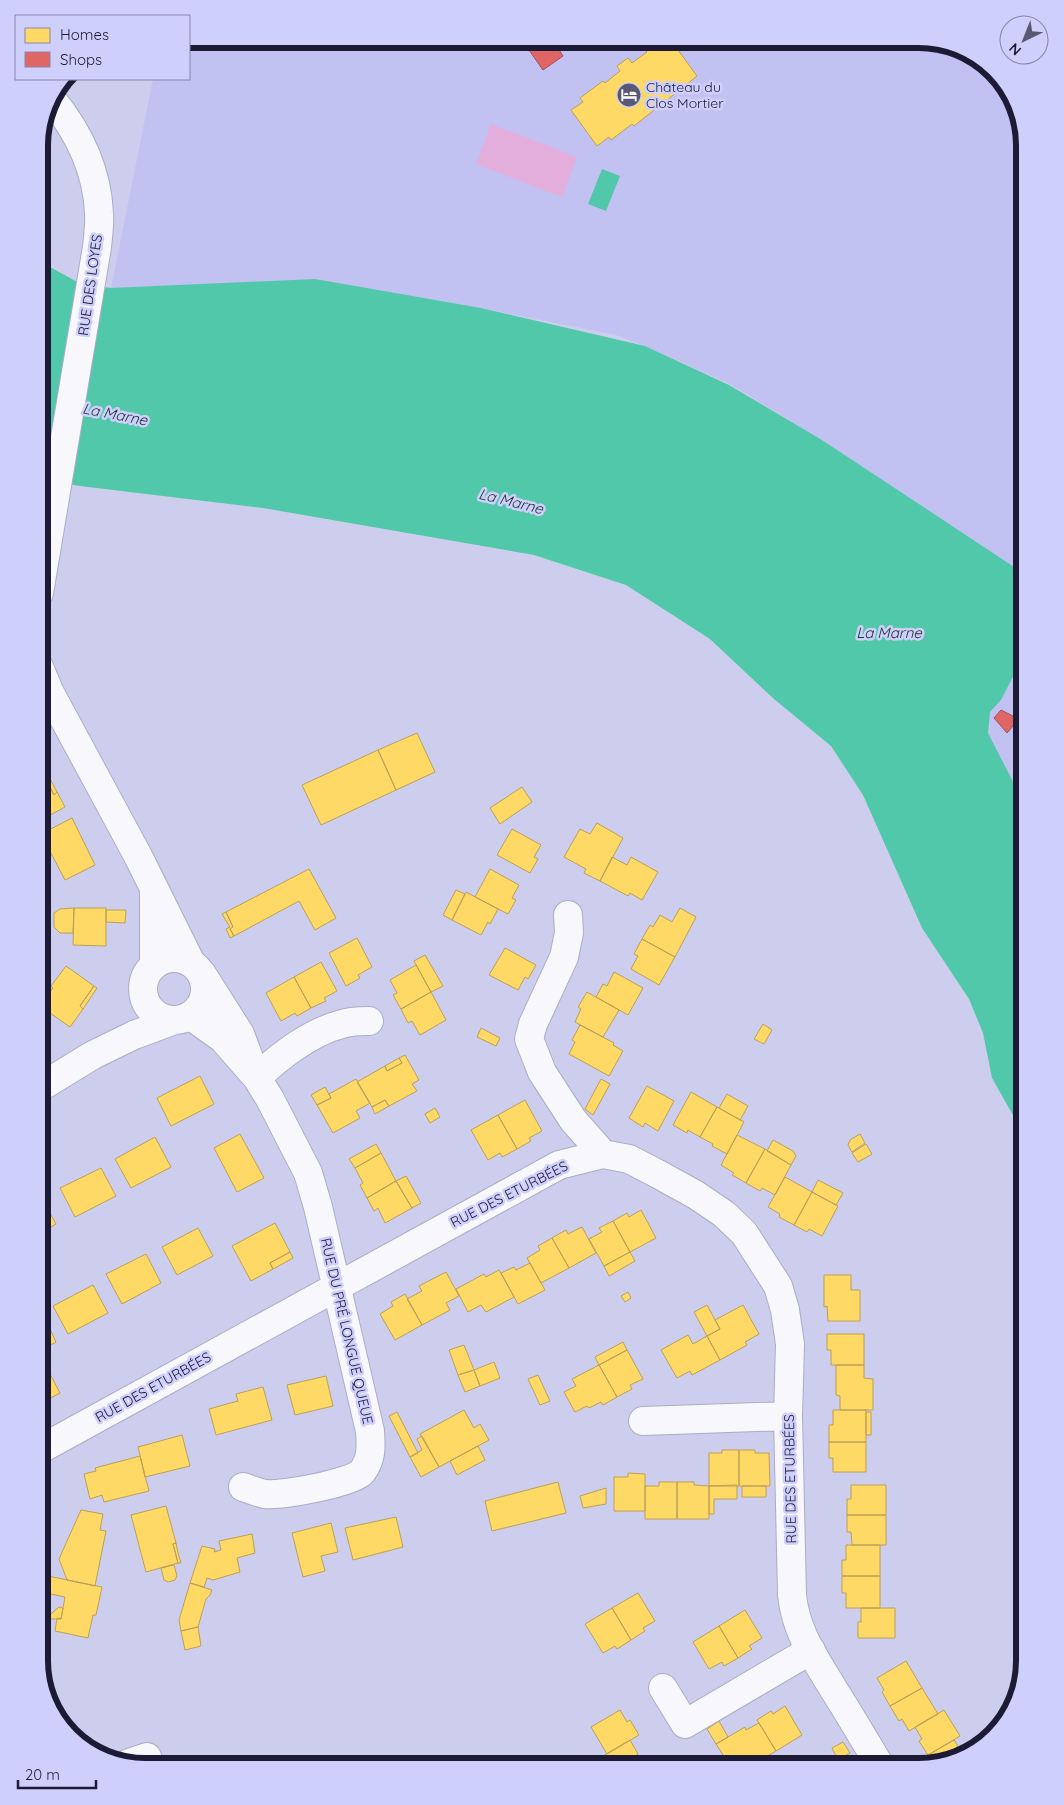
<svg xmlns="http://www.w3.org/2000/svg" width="1064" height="1805" font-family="Quicksand,sans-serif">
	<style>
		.built { fill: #c1c2f2 }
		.green { fill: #e4aedd }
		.water { fill: #52c8aa }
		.homes { fill: #ffd966; stroke: #bba057 }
		.shops { fill: #e06666; stroke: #a54f57 }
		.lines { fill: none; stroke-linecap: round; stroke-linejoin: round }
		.street-casing { stroke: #abacc7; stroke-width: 30 }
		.street { stroke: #f8f8fc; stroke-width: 28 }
		.labels { text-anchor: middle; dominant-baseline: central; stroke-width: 5; stroke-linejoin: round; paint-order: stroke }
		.poi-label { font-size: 14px; fill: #1c1a35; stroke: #cecffb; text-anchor: start }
		.street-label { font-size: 14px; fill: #1c1a35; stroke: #cecffb }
		.water-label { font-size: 15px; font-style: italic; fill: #1b3328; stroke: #cecffb }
		.rim { fill: none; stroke: #1c1a35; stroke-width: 6 }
	</style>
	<rect width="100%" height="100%" fill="#cdceed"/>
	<!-- built -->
	<path class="built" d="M189,39H927L979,57L1014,98L1025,144V574L822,440L730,384L645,346L616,335L481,308L111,288L153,79H189Z
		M1025,654V805L995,749L988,733V722L990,712L1001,700Z"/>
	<!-- green -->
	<path class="green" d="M491,124L577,157L562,197L476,164Z"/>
	<!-- water -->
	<path class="water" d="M602,169L620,176L606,211L588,204Z
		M39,261L81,284L111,288L315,279L481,308L645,346L729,385L822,440L1025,574V668L1019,665L1001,700L990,712L988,733L1025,805V1150L1014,1117L992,1078L983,1033L969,999L922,928L863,795L831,746L774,699L710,639L626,585L534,555L263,508L80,486L39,479Z"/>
	<!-- homes -->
	<path class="homes" d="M659,39H670L697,76L634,126L632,124L611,140L609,137L597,146L571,110L583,102L580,98L603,81L605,83L620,71L617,66L628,58L632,63L647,52L645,50Z
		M417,733L435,772L396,790L378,750Z
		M378,750L396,790L321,825L302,785Z
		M41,762L57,792L54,795L39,766V763Z
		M39,766L54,795L57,792L65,807L39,821Z
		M522,787L532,802L500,824L490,808Z
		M72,818L95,865L65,880L41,834Z
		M597,823L623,838L600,881L584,873L586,869L564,857L580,829L590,834Z
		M512,829L541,845L534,857L538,859L530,873L497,855Z
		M612,857L627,865L631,857L658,872L642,900L630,893L628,896L600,881Z
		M309,869L336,918L315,930L299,901L234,936L230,929L233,927L226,912Z
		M490,869L519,885L512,898L516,900L508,914L475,897Z
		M456,890L465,894L452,920L443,915Z
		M466,892L498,909L490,924L488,922L481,935L452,920Z
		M74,908H106V946L73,945Z
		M74,908L73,933H60L54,927V913L60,909Z
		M680,908L696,917L675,957L642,939L650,925L653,927L660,915L672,922Z
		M106,910H126L125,923L106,922Z
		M226,912L233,927L230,929L234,936L230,938L226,929L230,927L222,914Z
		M357,938L372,967L358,975L360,978L346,986L329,953Z
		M642,939L675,957L659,985L631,969L638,956L634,954Z
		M505,948L536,965L528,979L525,977L518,990L489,975Z
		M425,955L443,986L431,992L414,961Z
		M321,962L337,991L324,998L326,1001L311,1008L294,977Z
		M416,965L431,992L401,1009L393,995L397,993L390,980Z
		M66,966L94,986L80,1006L83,1009L70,1027L40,1006L53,988L51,986Z
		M614,972L643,988L628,1015L596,997L603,984L607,986Z
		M294,977L311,1008L297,1016L295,1013L281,1021L266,993Z
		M94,986L97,988L83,1009L80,1006Z
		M431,992L446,1020L420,1035L412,1021L408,1023L401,1009Z
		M587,992L619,1010L603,1037L575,1022L581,1009L578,1007Z
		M763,1024L772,1030L764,1044L754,1039Z
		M580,1025L614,1043L613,1045L623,1051L609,1076L569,1054L575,1042L572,1040Z
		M481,1028L500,1038L496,1046L477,1037Z
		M405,1055L419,1080L412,1084L417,1091L389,1106L385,1100L372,1107L357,1082L385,1066L387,1071L402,1063L399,1058Z
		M399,1058L402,1063L387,1071L385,1066Z
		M200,1076L214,1104L171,1126L157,1098Z
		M356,1079L370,1103L356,1111L360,1118L333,1133L317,1105L331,1098L329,1094Z
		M601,1079L610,1084L593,1115L585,1109Z
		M647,1086L674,1101L658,1131L645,1123L643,1127L629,1118Z
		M325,1087L331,1098L317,1105L311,1095Z
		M691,1092L717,1107L700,1137L688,1130L687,1133L673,1125Z
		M727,1094L748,1106L740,1120L719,1108Z
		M385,1100L389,1106L375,1114L372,1107Z
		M525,1100L542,1131L529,1138L531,1141L517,1149L498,1115Z
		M717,1107L744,1122L727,1154L712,1146L713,1144L700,1137Z
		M435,1108L440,1117L430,1123L425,1114Z
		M498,1115L517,1149L502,1157L500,1153L488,1160L471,1130Z
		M240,1134L264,1178L237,1192L214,1148Z
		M860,1134L865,1143L852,1152L848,1145L850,1140Z
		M737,1135L765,1149L746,1183L732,1175L734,1173L721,1165Z
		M155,1137L171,1167L131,1188L115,1159Z
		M773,1140L793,1151L796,1156L791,1165L767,1151Z
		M376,1144L381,1153L355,1168L349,1159Z
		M866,1144L872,1154L858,1162L852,1153Z
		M765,1149L791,1165L775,1195L762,1188L760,1191L746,1183Z
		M381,1153L396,1181L367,1198L360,1185L363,1183L355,1168Z
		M101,1168L116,1196L75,1217L60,1188Z
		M406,1176L421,1203L412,1208L396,1181Z
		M785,1177L812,1192L794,1225L779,1217L780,1214L768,1207Z
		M818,1180L843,1193L836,1205L812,1192Z
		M396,1181L412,1208L385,1223L378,1208L374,1211L367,1198Z
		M812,1192L838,1206L822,1236L809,1229L807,1232L794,1225Z
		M42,1198L56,1224L39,1234V1200Z
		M641,1210L656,1238L630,1252L613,1221L627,1213L629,1217Z
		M613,1221L630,1252L604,1266L589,1239L602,1232L599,1228Z
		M275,1223L290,1252L270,1263L273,1269L251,1281L232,1246Z
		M582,1227L596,1253L569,1268L552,1238L566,1230L568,1234Z
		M198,1228L213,1256L177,1275L162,1247Z
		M552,1238L569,1268L541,1283L527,1258L540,1250L538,1246Z
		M290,1252L293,1258L273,1269L270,1263Z
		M630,1252L635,1261L609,1276L604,1266Z
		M146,1254L161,1283L122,1304L106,1274Z
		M530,1263L545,1290L518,1304L501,1273L514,1267L516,1270Z
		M499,1270L514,1297L486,1312L481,1305L468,1312L456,1289L484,1274L486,1277Z
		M446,1272L459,1296L446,1303L450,1310L422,1325L407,1299L422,1291L419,1286Z
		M824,1275H851V1290H860V1321H828L827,1306L824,1307Z
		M93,1285L108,1313L68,1334L53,1306Z
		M628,1292L631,1298L625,1302L621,1296Z
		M405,1294L422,1325L395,1340L380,1314L393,1306L391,1302Z
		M707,1305L720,1329L707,1336L694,1312Z
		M743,1305L759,1334L745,1342L747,1345L720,1360L707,1336L720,1329L715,1320Z
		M50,1329L56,1342L39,1351V1335Z
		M827,1334H864V1365H831V1350H827Z
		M688,1335L693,1344L707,1336L720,1360L692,1375L690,1371L677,1378L661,1350Z
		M623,1342L627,1350L599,1365L595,1357Z
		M464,1345L474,1370L458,1375L449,1350Z
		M627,1350L643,1379L630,1385L632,1389L617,1397L599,1365Z
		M39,1353L60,1393L39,1404Z
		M494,1362L500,1378L480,1386L474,1370Z
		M599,1365L617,1397L603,1405L601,1402L589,1408L587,1406L575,1412L564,1392L576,1386L572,1379Z
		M836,1365H864V1378L873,1379V1410H840V1396L836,1395Z
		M474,1370L480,1386L465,1392L458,1375Z
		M538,1375L550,1401L540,1405L528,1379Z
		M326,1376L333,1406L295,1415L287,1385Z
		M263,1387L272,1420L216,1435L209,1409L238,1401L236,1394Z
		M464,1410L474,1428L480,1424L489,1440L439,1467L420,1434Z
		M833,1410H866V1442H829V1425H833Z
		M397,1412L418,1453L410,1457L389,1416Z
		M866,1412H871V1435H866Z
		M182,1435L190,1466L145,1477L138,1447Z
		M422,1436L439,1467L421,1477L410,1457L422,1450L417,1439Z
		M829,1442H866V1472H833V1458H829Z
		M478,1446L485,1460L457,1475L450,1461Z
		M722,1450H739V1486H709V1453H722Z
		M739,1450H755V1453H769L770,1486H739Z
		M140,1456L149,1491L104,1502L102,1495L90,1499L84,1474L96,1471L95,1468Z
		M628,1473L645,1474V1511H614V1477H628Z
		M558,1482L566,1513L492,1531L485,1501Z
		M659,1482H677V1519H645V1486H659Z
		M677,1482H694V1485L709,1486V1519H677Z
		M737,1485V1499H714V1514H709V1486Z
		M851,1485H886V1515H847V1499H851Z
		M742,1486H766V1497H742Z
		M606,1488V1504L583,1508L580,1496Z
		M166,1506L176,1543L173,1544L178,1563L146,1572L131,1515Z
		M81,1510L103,1514L100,1530L106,1531L95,1586L67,1580L59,1559Z
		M847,1515H886V1545H852L851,1532H847Z
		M396,1517L403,1547L353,1560L345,1528Z
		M331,1523L338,1552L321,1556L325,1571L303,1577L292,1533Z
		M252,1534L255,1553L237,1558L240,1572L213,1580L207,1578L204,1587L190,1583L202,1546L215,1549L214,1552L221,1550L219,1541Z
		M176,1543L178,1553L181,1563H178L173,1544Z
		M846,1545H880V1576H842V1560H846Z
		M174,1565L177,1576L175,1580L168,1582L164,1580L161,1568Z
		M48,1576L102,1587L96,1615H93L88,1638L55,1631L57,1618L61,1619L65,1597L41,1592Z
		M842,1576H880V1608H846V1593H842Z
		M190,1583L212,1590L210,1595L206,1599L198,1627L181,1631L179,1620Z
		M638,1593L655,1621L643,1628L645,1631L631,1640L612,1608Z
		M59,1607L63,1608L61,1619H45Z
		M612,1608L631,1640L617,1649L615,1646L603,1653L585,1624Z
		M861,1608H895V1638H858V1622H861Z
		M745,1610L762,1638L749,1646L752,1649L738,1658L719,1626Z
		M719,1626L738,1658L724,1666L722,1662L709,1669L693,1642Z
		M198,1627L201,1646L185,1650L181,1631Z
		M906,1661L922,1688L890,1706L882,1692L884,1690L877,1678Z
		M922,1688L938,1714L909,1731L902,1719L899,1721L890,1706Z
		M785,1706L802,1735L776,1751L757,1720L771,1711L773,1714Z
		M620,1710L627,1722L630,1720L639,1735L607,1754L591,1727Z
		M944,1710L960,1736L928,1755L919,1741L922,1739L915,1727Z
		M719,1721L728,1737L716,1744L707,1729Z
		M759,1723L776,1751L750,1766L744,1759L730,1766L716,1744L745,1727L746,1730Z
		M630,1740L638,1754L635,1756L640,1766H602L598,1759Z
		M954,1740L964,1756L927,1765L923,1758Z
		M843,1742L850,1753L838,1760L832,1748Z
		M723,1755L730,1766H698L709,1760L711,1762Z"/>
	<!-- shops -->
	<path class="shops" d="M516,39H552L563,56L543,70L522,40L519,44L515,41Z
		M1001,710L1019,719L1007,733L994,718Z"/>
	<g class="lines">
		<defs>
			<path id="street" d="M39,593L97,247C98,236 100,224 99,213C97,169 78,131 51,98
				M39,667L49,691L138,856L190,961
				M154,892V965
				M568,915L569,933L564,957L533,1024L529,1039L542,1072L573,1120L603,1154
				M143 989a31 31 0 1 1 62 0a31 31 0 1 1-62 0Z
				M202,974L240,1034L249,1058
				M191,1016L223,1039L257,1078L270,1099L308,1173L318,1207L370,1431C371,1446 372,1459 362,1472C353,1483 281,1496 265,1494C258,1493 250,1489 243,1487
				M257,1078C279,1056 311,1032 342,1024C350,1021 360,1021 369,1021
				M39,1088L93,1055L134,1035L172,1021
				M643,1421L788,1416
				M39,1450L559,1165L603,1154L629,1159L658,1174L696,1195L724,1214L744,1233L778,1286L785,1310L790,1344L788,1416L792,1595C796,1633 815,1658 834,1690C850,1715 865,1741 880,1766
				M663,1688L685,1724L811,1650
				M129,1763L147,1757L150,1766"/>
		</defs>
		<!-- street casing -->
		<use href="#street" class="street-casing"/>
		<!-- street -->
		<use href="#street" class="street"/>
	</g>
	<!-- icons -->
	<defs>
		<symbol id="hotel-disc" viewBox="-11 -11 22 22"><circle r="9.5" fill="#5a5975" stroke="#cecffb"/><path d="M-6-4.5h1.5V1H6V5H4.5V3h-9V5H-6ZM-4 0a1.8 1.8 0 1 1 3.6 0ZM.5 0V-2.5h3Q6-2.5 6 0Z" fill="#fff"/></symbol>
	</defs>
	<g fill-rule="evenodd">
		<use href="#hotel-disc" x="615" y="81" width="28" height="28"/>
	</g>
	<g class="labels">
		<!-- poi labels -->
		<g class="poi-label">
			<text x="646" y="87">Château du<tspan x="646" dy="16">Clos Mortier</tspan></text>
		</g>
		<!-- street labels -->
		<g class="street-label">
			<text transform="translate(90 285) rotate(-82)">RUE DES LOYES</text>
			<text transform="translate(509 1194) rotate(-27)">RUE DES ETURBÉES</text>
			<text transform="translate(347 1331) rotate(77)">RUE DU PRÉ LONGUE QUEUE</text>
			<text transform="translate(153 1387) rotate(-29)">RUE DES ETURBÉES</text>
			<text transform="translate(790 1479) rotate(-91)">RUE DES ETURBÉES</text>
		</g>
		<!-- water labels -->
		<g class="water-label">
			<text transform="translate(115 414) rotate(11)">La Marne</text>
			<text transform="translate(511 501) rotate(14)">La Marne</text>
			<text x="889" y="632">La Marne</text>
		</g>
	</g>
	<!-- crop -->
	<path d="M0 0H1064V1805H0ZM145 48H919A97 97 0 0 1 1016 145V1661A97 97 0 0 1 919 1758H145A97 97 0 0 1 48 1661V145A97 97 0 0 1 145 48Z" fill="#cecffb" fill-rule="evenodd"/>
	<path class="rim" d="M145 48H919A97 97 0 0 1 1016 145V1661A97 97 0 0 1 919 1758H145A97 97 0 0 1 48 1661V145A97 97 0 0 1 145 48Z"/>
	<!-- legend -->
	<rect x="15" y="15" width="175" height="65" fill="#cecffb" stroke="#8787ac"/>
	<rect x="25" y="28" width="25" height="15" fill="#ffd966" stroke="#8787ac"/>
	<text x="60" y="40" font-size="15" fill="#1c1a35">Homes</text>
	<rect x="25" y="52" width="25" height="15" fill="#e06666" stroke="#8787ac"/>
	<text x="60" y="65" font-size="15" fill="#1c1a35">Shops</text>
	<!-- north arrow -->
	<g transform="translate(1024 40) rotate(223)"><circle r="24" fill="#cecffb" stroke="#8787ac"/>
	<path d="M0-4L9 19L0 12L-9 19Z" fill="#5a5975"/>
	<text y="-8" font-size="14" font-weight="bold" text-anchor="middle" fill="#1c1a35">N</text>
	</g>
	<!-- scale -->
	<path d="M18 1780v8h78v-8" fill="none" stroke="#1c1a35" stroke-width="2.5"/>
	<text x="25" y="1780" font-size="15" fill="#1c1a35" stroke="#cecffb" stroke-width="4" paint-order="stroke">20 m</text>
</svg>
